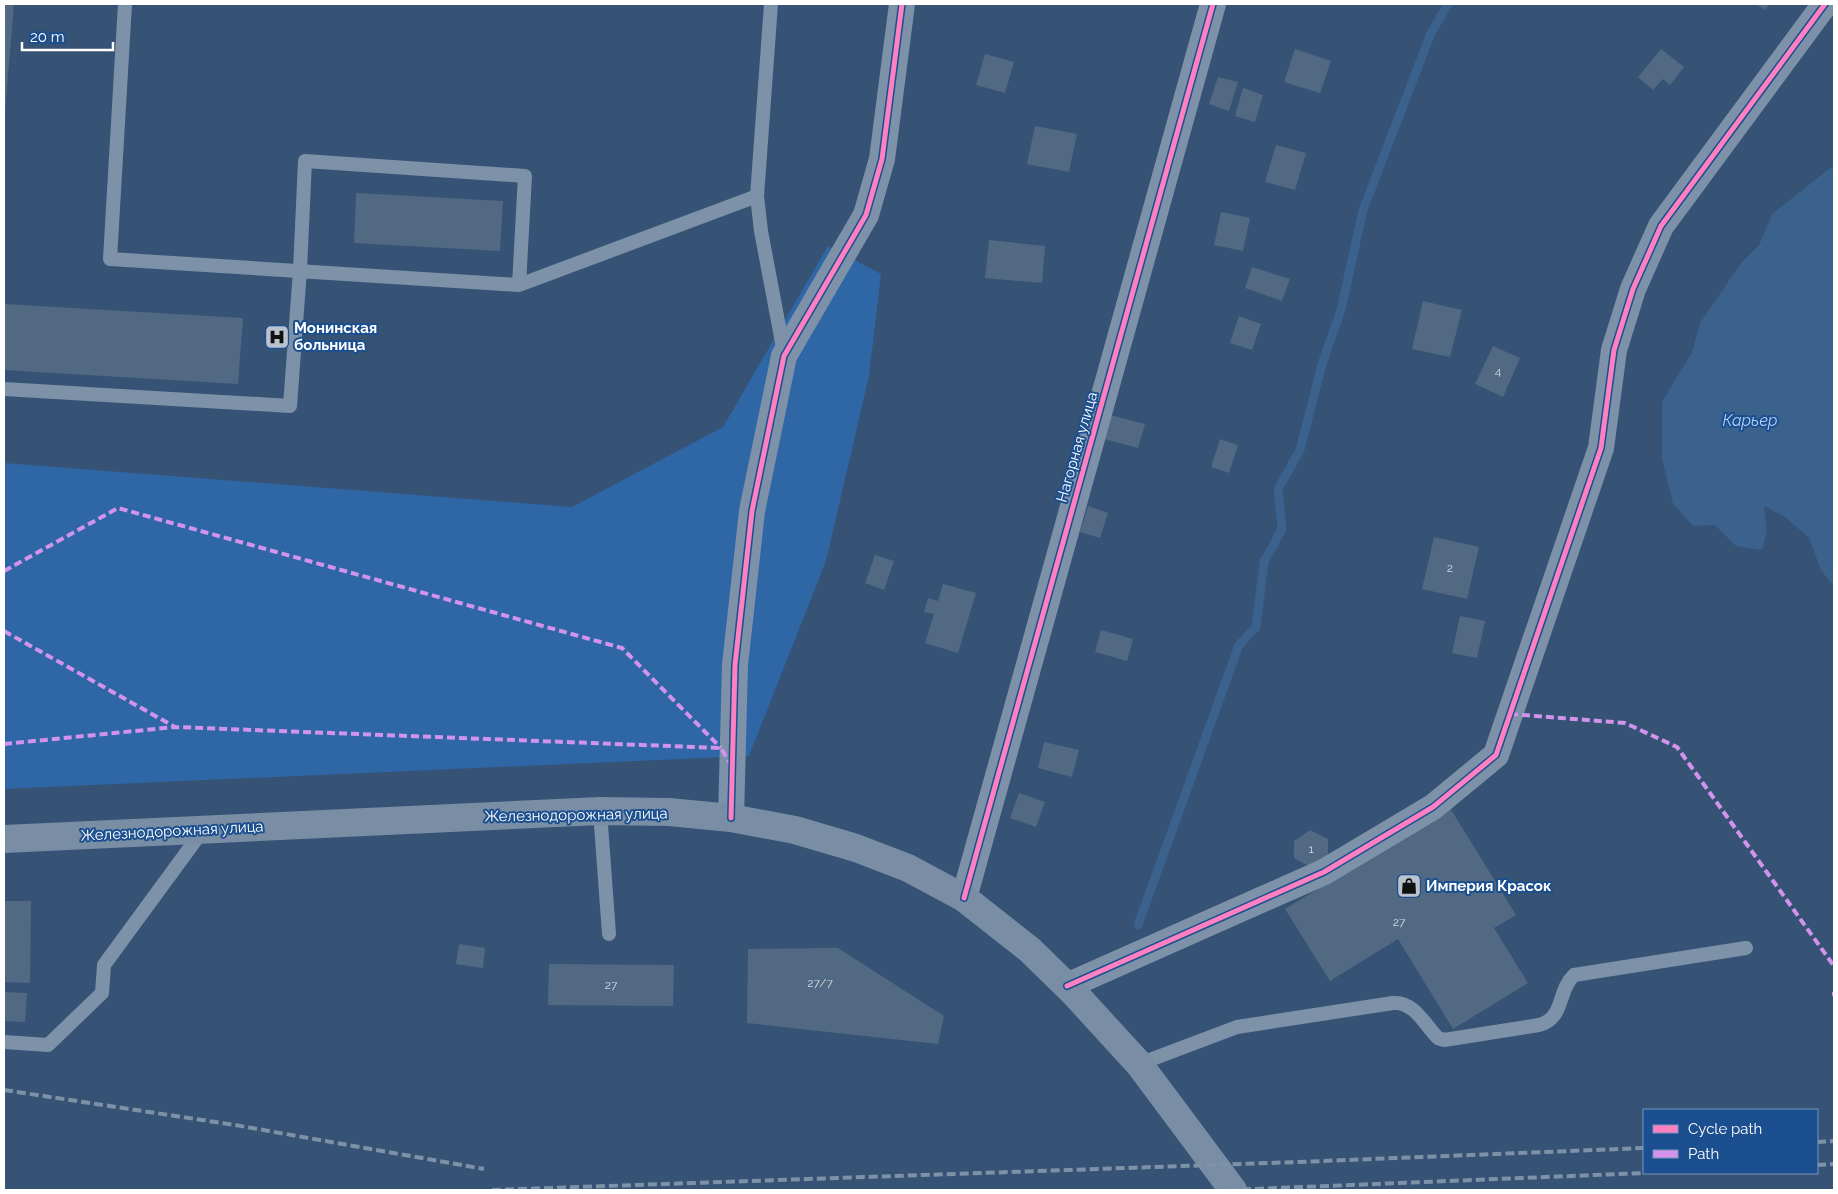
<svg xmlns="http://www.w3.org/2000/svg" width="1838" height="1194" font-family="Raleway,sans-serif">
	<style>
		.green { fill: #2f66a5 }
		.water { fill: #3b618d }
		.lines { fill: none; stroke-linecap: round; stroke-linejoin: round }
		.stream { stroke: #3b618d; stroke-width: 9 }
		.building { fill: #526984 }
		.lane { stroke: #7d92a8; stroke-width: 14 }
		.street { stroke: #7d92a8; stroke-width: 26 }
		.secondary { stroke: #798da4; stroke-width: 28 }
		.rail { stroke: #7e92a7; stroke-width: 4; stroke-dasharray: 9 4; stroke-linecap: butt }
		.quiet { stroke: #d193ec; stroke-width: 4; stroke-dasharray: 8 4; stroke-linecap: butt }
		.cycleway-casing { stroke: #1b4f8f; stroke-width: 8 }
		.cycleway { stroke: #ff80c0; stroke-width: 5 }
		.labels { text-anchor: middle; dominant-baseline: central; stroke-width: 4; stroke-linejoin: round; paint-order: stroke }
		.number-label { font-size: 12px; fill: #d4dae0 }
		.poi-label { font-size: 15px; font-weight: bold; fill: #fff; stroke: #1b4f8f; text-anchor: start }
		.street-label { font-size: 15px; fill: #fff; stroke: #1b4f8f }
		.water-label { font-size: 16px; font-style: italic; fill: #b5d3f5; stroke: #1b4f8f }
	</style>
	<rect width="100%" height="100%" fill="#365274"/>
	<!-- green -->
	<path class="green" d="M828,246L881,274L869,376L826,561L749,756L4,789V463L572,507L723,427Z"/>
	<!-- water -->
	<path class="water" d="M1834,165V587L1821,570L1809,538L1785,517L1764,506L1767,531L1762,550L1736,546L1715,525L1693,526L1673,504L1662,459V402L1692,352L1700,323L1741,263L1759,245L1772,214Z"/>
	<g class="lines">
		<!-- stream -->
		<path class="stream" d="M1138,925L1239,645L1256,627L1264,562L1282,529L1278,489L1300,450L1322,364L1341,310L1363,210L1431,33L1448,4"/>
	</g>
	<!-- building -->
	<path class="building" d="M4,4H14L5,112H4Z
		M1756,4H1770L1765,10Z
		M1295,49L1331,61L1320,93L1284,82Z
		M1661,49L1684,67L1670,85L1663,79L1653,90L1638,77Z
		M985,54L1014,62L1005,93L976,85Z
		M1218,77L1238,82L1229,111L1209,104Z
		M1243,88L1263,95L1255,122L1235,116Z
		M1035,126L1077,134L1069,172L1027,164Z
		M1276,145L1306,153L1295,190L1265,182Z
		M356,193L503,201L500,251L354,243Z
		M1221,212L1250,218L1243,251L1214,245Z
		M989,240L1045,246L1042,283L985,278Z
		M1252,267L1290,279L1282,301L1245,288Z
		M1423,301L1462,310L1450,357L1412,349Z
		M4,304L243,318L238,384L4,370Z
		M1239,316L1261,324L1252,350L1230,343Z
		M1493,346L1520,358L1503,397L1475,384Z
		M1110,415L1145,424L1138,448L1104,439Z
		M1220,439L1238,445L1229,473L1211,467Z
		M1088,506L1108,513L1100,538L1080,532Z
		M1434,537L1479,547L1467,599L1422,589Z
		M875,555L894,561L884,590L865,583Z
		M943,584L976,593L958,653L925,643L934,614L924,612L928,598L938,601Z
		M1460,616L1485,621L1477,658L1452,653Z
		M1101,630L1133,639L1127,661L1095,652Z
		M1044,742L1079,750L1072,777L1038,768Z
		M1019,793L1045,802L1036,827L1010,818Z
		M1450,808L1516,915L1494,928L1528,983L1453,1029L1398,939L1330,981L1285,909Z
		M1310,830L1328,839V859L1312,868L1294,858V841Z
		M4,901H31L30,983L4,982Z
		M459,944L485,948L483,968L456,964Z
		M838,948L944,1016L938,1044L747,1023L748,949Z
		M549,964L674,965L673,1006L548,1005Z
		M4,992L27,993L25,1022L4,1021Z"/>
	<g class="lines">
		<!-- lane -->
		<path class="lane" d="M125,4L110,259L519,285L757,196L771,4
			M757,196L761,231L784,353
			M4,389L290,406L300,270L305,161L525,176L519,285
			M600,811L609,934
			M4,1042L48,1045L102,993L104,965L203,830
			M1139,1064L1237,1027L1393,1003C1414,1001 1425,1025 1438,1038L1444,1040L1539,1025C1565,1018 1557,991 1574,975L1746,948"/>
		<!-- street -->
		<path class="street" d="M731,818L735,665L752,511L784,356L866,215L882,159L902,4
			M964,898L1213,4
			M1067,986L1324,872L1433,807L1496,755L1601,448L1614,350L1633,289L1661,226L1825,4"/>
		<!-- secondary -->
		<path class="secondary" d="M4,839L600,811L669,812L731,818L795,830L856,848L908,868L964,898L1030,950L1074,993L1139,1064L1233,1190"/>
		<!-- rail -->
		<path class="rail" d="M4,1090L235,1125L484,1169
			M1817,1142L1834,1141
			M1817,1165L1834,1164
			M492,1190L1298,1162L1644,1148
			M1229,1190L1644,1173"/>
		<!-- quiet -->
		<path class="quiet" d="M4,571L118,508L622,648L721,748
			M4,631L175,727
			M1510,714L1625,723L1677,747L1834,966
			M4,744L175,727L721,748L731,765
			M1832,994H1834"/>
		<defs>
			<path id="cycleway" d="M731,818L735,665L752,511L784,356L866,215L882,159L902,4
				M964,898L1213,4
				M1067,986L1324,872L1433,807L1496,755L1601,448L1614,350L1633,289L1661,226L1825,4"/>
		</defs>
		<!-- cycleway casing -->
		<use href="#cycleway" class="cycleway-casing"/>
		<!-- cycleway -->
		<use href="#cycleway" class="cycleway"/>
	</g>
	<!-- icons -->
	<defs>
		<symbol id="hospital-square" viewBox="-11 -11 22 22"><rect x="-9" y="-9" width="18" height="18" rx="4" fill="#b9c2ce" stroke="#1b4f8f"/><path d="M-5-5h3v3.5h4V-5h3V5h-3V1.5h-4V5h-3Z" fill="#111"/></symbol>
		<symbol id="shop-square" viewBox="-11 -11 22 22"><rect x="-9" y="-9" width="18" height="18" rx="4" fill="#b9c2ce" stroke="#1b4f8f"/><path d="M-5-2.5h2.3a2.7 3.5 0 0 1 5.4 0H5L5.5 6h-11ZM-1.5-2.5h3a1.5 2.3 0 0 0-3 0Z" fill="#111"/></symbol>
	</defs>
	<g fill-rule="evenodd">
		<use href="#hospital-square" x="263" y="323" width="28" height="28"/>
		<use href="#shop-square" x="1395" y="872" width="28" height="28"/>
	</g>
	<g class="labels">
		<!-- number labels -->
		<g class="number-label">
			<text x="1498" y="371">4</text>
			<text x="1450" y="568">2</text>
			<text x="1311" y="849">1</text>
			<text x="1399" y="922">27</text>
			<text x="820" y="983">27/7</text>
			<text x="611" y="985">27</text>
		</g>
		<!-- poi labels -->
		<g class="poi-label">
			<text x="294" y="328">Монинская<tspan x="294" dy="17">больница</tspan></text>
			<text x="1426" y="886">Империя Красок</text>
		</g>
		<!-- street labels -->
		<g class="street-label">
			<text transform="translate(1077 447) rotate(-74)">Нагорная улица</text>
			<text transform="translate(576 815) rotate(-1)">Железнодорожная улица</text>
			<text transform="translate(172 831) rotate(-3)">Железнодорожная улица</text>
		</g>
		<!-- water labels -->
		<g class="water-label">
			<text x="1750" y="420">Карьер</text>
		</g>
	</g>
	<!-- border -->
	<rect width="1838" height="1194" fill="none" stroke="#ffffff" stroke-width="10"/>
	<!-- legend -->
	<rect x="1643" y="1109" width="175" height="65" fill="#1b4f8f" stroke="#7695bc"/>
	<rect x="1653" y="1125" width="25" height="8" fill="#ff80c0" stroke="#7695bc"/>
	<text x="1688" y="1134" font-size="15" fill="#ffffff">Cycle path</text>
	<rect x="1653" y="1150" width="25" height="8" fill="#d193ec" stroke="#7695bc"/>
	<text x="1688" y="1159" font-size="15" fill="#ffffff">Path</text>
	<!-- scale -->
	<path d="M22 42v8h91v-8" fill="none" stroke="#ffffff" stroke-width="2.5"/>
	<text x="30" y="42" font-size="15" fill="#ffffff" stroke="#1b4f8f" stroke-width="4" paint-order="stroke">20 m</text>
</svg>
